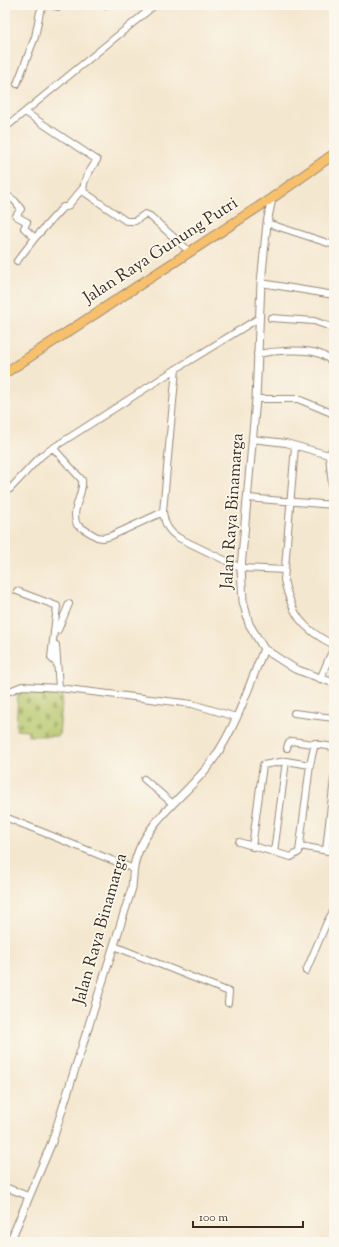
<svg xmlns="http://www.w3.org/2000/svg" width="339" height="1247" font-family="'Sorts Mill Goudy',serif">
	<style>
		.cemetery { fill: url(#cemetery-stones); stroke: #787844 }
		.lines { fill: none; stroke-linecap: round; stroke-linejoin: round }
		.minor-casing { stroke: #988876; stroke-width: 8 }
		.tertiary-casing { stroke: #988876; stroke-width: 9 }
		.primary-casing { stroke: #988876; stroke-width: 11 }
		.minor { stroke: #fff; stroke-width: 6 }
		.tertiary { stroke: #fff; stroke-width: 7 }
		.primary { stroke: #f7c06c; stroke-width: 9 }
		.labels { text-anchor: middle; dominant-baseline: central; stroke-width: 3.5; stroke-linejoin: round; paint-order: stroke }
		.street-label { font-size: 17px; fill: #3b2a1e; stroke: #fbf7ec }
	</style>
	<defs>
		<pattern id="cemetery-stones" width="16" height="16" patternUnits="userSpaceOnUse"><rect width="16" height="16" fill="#b5c669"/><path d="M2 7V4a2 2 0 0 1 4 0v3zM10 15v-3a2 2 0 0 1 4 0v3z" fill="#94a156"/></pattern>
	</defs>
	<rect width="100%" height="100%" fill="#fbf7ec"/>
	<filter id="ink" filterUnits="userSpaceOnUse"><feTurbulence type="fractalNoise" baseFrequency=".025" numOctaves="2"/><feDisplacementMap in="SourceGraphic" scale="8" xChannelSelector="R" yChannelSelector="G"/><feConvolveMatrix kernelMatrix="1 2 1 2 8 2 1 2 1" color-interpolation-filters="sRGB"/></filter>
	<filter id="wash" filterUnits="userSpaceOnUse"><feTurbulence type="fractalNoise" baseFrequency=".012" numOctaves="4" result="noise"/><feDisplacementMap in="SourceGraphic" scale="16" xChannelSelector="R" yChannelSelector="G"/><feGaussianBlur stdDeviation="0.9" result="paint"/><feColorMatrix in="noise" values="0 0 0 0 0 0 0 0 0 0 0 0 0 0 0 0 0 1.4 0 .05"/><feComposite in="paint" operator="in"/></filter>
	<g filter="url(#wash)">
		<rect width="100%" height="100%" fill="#f4e7cf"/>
		<!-- cemetery -->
		<path class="cemetery" d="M24,688L63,691L59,736H28V731L16,730L18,689Z"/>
	</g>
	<g filter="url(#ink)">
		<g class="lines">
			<defs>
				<path id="minor" d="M51,5L59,7L63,5
					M103,5H105
					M17,84L35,37L40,12L45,5
					M25,112L97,160C91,169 81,182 84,192L126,221H135L145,214L150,216L189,251
					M5,128L155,5
					M5,194L15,201L21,209L16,216L27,222L24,228L35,238L17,261
					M267,223L334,245
					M35,238L63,207H67L83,188
					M261,283L334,295
					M271,318L314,321L334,328
					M257,354C273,351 305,348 320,354C325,356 330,360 334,363
					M176,369L163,512C165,525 168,531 179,538L241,568L285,570
					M256,399H298L334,414
					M252,439L286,443L329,455
					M295,446L284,580C292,615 302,629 334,645
					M54,449L82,480C84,495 70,509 77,525L97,537L103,538L111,536L163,512
					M329,455L334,446
					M10,489L39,458L45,453L176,369L259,318
					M247,498L334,505L329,455
					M334,505V519
					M17,591L57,606L51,658L56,663
					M58,630L69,604
					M56,645L59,688
					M320,679L334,647
					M5,693L22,686L59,688L192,704L236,717
					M294,713L334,718
					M287,748L288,744L292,741L334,747
					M144,779L172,803
					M5,817L134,869
					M239,842L291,857L299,852L310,765L315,743
					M300,846L334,852
					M252,847L263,765L286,761L310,765
					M326,850L334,779
					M274,852L286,761
					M114,946L229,992L228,1003
					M306,971L327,922L334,910
					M5,1187L28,1196"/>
				<path id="tertiary" d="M272,198L267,223L261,283L256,399L241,568L243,601L249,624L264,649L295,669L334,683
					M10,1242L52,1142L132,888C133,878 133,867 136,858C149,816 192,792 215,757C237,725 249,685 264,649"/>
				<path id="primary" d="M5,373L272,198L334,154"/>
			</defs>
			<!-- minor casing -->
			<use href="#minor" class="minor-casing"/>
			<!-- tertiary casing -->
			<use href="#tertiary" class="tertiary-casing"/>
			<!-- primary casing -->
			<use href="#primary" class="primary-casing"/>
			<!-- minor -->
			<use href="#minor" class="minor"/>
			<!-- tertiary -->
			<use href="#tertiary" class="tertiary"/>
			<!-- primary -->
			<use href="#primary" class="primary"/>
		</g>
	</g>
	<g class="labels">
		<!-- street labels -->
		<g class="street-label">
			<text transform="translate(161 251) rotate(-33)">Jalan Raya Gunung Putri</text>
			<text transform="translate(233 511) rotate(-86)">Jalan Raya Binamarga</text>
			<text transform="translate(101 929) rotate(-74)">Jalan Raya Binamarga</text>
		</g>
	</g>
	<!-- margin -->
	<rect width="339" height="1247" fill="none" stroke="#fbf7ec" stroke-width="20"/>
	<!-- scale -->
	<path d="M193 1221v6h110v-6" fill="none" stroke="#3b2a1e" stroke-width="2"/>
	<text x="199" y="1221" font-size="12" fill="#3b2a1e" stroke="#fbf7ec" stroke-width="3" paint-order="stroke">100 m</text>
</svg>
